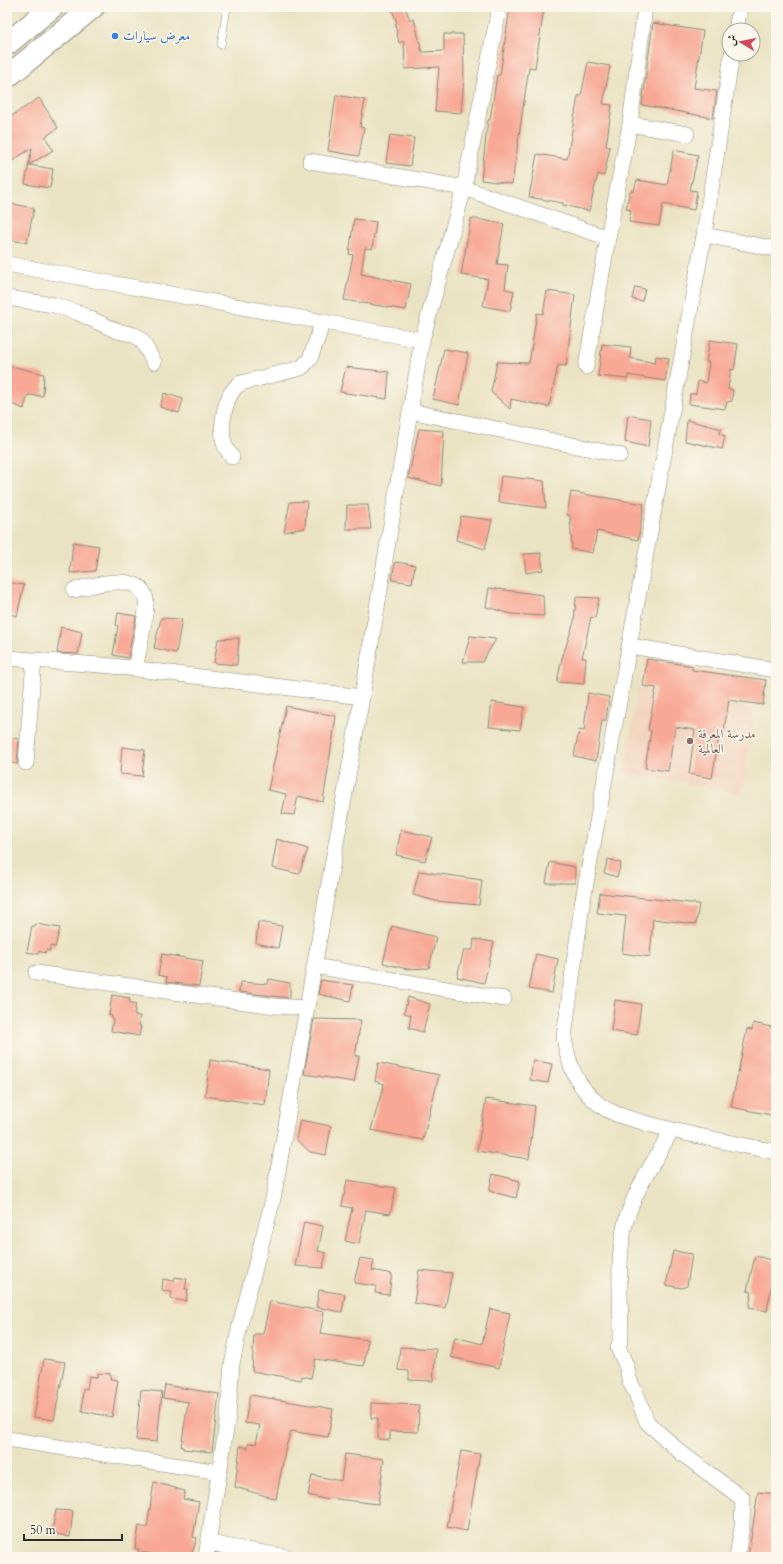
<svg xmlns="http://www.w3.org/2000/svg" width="783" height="1564" font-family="Cardo,Amiri,serif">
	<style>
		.built { fill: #f2d4be }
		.building { fill: #f8a894 }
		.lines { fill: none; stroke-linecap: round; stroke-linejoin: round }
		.service-casing { stroke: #8a8777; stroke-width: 8 }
		.minor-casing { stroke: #8a8777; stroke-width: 16 }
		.primary-casing { stroke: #8a8777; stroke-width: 24 }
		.service { stroke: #fff; stroke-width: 7 }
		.minor { stroke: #fff; stroke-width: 15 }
		.primary { stroke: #fff; stroke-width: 22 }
		.shop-dot { fill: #3f7fe0; stroke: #fbf7ec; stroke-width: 1.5 }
		.education-dot { fill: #8d6e63; stroke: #fbf7ec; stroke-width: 1.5 }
		.labels { text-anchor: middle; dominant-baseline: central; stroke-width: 3; stroke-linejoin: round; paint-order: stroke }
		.shop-label { font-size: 13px; fill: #366cbe; stroke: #fbf7ec; text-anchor: start }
		.education-label { font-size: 13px; fill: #785e54; stroke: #fbf7ec; text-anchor: start }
	</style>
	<rect width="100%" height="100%" fill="#fbf7ec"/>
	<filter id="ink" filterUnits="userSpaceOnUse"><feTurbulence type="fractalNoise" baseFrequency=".025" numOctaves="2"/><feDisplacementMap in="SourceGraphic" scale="8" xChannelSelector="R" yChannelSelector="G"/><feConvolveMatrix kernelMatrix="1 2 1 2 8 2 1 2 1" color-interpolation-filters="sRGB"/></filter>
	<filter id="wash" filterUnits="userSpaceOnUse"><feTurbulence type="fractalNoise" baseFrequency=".012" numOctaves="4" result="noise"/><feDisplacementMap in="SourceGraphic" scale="16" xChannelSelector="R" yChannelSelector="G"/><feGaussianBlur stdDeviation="0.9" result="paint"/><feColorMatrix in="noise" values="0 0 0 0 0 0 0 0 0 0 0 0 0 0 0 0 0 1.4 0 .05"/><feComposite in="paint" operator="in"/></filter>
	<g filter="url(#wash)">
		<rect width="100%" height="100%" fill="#eae3c3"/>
		<!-- built -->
		<path class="built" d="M638,688L756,709L742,793L624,773Z"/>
		<g id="blocks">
			<!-- building -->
			<path class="building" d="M391,7H405L410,20L414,19L422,52L444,51V34H463L464,79L461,113L435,111L439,67L405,69L404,41L399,43L395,24L397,23Z
				M510,7L544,8L535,68L529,67L512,184L481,180L488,120H490L497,75H500Z
				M653,23L703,31L694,88L717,91L713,118L642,105Z
				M588,62L610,66L603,104L612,105L606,146L610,147L604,176L598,174L589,211L563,205V203L529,197L537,154L567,159L578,96H581Z
				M336,95L365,100L360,127L364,128L359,156L328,151Z
				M39,98L58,128L45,137L53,150L29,165L53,169L50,188L25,184L32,148L7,164V119Z
				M390,135L414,138L410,166L386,163Z
				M674,150L698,155L690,190L697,191L694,210L663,204L659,226L629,222L631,210L626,209L630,191H634L637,180L667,185Z
				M7,203L34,208L27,243L7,239Z
				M471,218L504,224L497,264L508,265L505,289L514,291L510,311L483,306L488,279L461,275Z
				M354,219L376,222L372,249L365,248L361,274L411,284L406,310L344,300L353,255L349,254Z
				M635,287L645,289L642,301L632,299Z
				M547,291L575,295L566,366L558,365L549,407L511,399L510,409L491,392L497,362L529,363L537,313L543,314Z
				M710,340L738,344L734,370L731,369L728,389L733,390L732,401L727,402L725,409L689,404L690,394H696L698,381L706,383L709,362H706Z
				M602,344L631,347L630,358L655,363L656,356L669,358L665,381L628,375V379L598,376Z
				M444,349L468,353L459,405L433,399Z
				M11,366L44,374L43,396L28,395L24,409L7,402V384Z
				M346,367L389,372L387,399L340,392Z
				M164,393L183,399L179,413L160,407Z
				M628,415L651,419L648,447L625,442Z
				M687,420L722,429L719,434L725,436L722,449L685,441Z
				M419,429L444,431L441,486L408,478Z
				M501,476L544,481L546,508L498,502Z
				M571,492L644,504L638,540L597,531L593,553L572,549L570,516L567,515Z
				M307,501L305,528L284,532L290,502Z
				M347,505H368L371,529H346Z
				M461,516L492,520L485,549L456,540Z
				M73,542L99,546L95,571L70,573Z
				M541,553L543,570L526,573L524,554Z
				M395,562L415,565L412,583L392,580Z
				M7,582L24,585L17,616L7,613Z
				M489,588L543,595L544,616L512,614L486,607Z
				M576,597L599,598L595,618L591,617L582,658H586L584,684L557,682L562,658L574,622Z
				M118,613L136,616L128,658L113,655L118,626L116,625Z
				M161,618L182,619L176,653L154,648Z
				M61,627L82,632L78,654L57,653Z
				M470,636L496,639L482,662H463Z
				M239,638L237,665L214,663L218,639Z
				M647,659L692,666V670L766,680L763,705L729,700L723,736H719L712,778L689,774L695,730L675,727L668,771L645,768L651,731L648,730L656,688L643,686Z
				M588,693L609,697L606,720H602L596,761L574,756L579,730L584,731Z
				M492,702L524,707L520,730L489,727Z
				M286,706L336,716L323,802L298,796L294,815L282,814L286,794L268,790Z
				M7,737L19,739L17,764L7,762Z
				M122,747L145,750L142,776L120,774Z
				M401,830L432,837L425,861L396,855Z
				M277,839L308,849L299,874L272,868Z
				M608,859L621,863L617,877L604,873Z
				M550,862L575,867V883H546Z
				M419,871L482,880L479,905L436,901L413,895Z
				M600,893L699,904L696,924L653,919L650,957L622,953L626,916L597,913Z
				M258,922L282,926L278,948L256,943Z
				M36,924L60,928L55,947L50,946V951L46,950L45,953L39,951L38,954L27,952L32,926H35Z
				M392,926L436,937L429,968L407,969L383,963Z
				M474,939L494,942L484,983L457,977L464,950H473Z
				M162,954L203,961L199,986L166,982L167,977L158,975Z
				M536,954L558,959L552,993L529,989Z
				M269,979L290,983V998L239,992L240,982L268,984Z
				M321,980L353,985L350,1001L318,994Z
				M112,995L130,998L129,1002L136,1004L134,1015L140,1016L139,1025L141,1026L139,1036L111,1031L113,1019H112V1016L109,1015Z
				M408,997L430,1004L423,1032L409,1028L411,1015L404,1013Z
				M615,1000L641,1004L637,1035L611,1031Z
				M314,1019L361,1020L355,1056H359L354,1082L304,1074Z
				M753,1023L776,1028V1116L731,1107L747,1029L752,1030Z
				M210,1060L269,1069L265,1105L205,1096Z
				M533,1060L552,1064L548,1083L530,1080Z
				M378,1063L439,1075L423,1140L371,1130L384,1084L375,1081Z
				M486,1099L535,1106L529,1159L477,1151Z
				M300,1120L331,1126L326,1155L310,1152L296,1139Z
				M493,1174L520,1181L516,1198L489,1191Z
				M347,1180L396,1188L390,1214L366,1210L359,1244L345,1241L352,1208L342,1206Z
				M304,1222L323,1226L318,1251L326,1253L323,1268L295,1266Z
				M673,1251L692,1254L687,1286L682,1288L666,1285Z
				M755,1256L776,1261L767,1311L749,1307L752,1292L747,1291Z
				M360,1258L374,1260L372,1270L392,1274L389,1295L375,1293L376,1286L354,1283Z
				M419,1270L452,1273L445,1308L414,1303Z
				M175,1277L187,1279L185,1289H188L186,1301L171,1299L172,1292L162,1290L163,1279L174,1281Z
				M319,1290L345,1294L342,1312L316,1307Z
				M270,1301L324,1312L320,1333L368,1340L364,1366L315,1359L311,1378L302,1376L301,1380L252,1371L254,1334H263Z
				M490,1309L510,1313L499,1368L451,1357L455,1337L482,1344Z
				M400,1347L436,1349L433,1381L409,1380V1371L398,1370Z
				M44,1359L65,1362L54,1420L34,1417Z
				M97,1373L111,1374L110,1379L118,1380L112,1417L82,1411L83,1388L87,1389L89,1376L97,1377Z
				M165,1385L219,1394L212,1452L183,1449V1447H181L188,1402L163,1398Z
				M141,1390L162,1392L157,1442L136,1440Z
				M250,1395L333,1409L328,1437L291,1431L286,1446L276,1499L235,1487L240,1446L248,1448V1443L256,1444L260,1425L245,1423Z
				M371,1403L419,1405L418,1432L390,1431V1440L378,1439V1418H371Z
				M461,1451L480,1454L467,1531L447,1527Z
				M345,1454L384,1459L378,1504L329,1498L328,1500L308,1495L312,1475L341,1481Z
				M154,1482L185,1491L183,1499L199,1502L193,1537L197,1538L191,1557H171L138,1552L139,1549H135L139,1526L147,1528Z
				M758,1492L776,1494V1557H748Z
				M56,1510L73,1511L70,1537L52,1533Z"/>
		</g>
	</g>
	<g filter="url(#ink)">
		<use href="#blocks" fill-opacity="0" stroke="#8a8777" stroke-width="1"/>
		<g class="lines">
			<defs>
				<path id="service" d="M221,45L227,7"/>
				<path id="minor" d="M736,30L740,7
					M732,54L704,235L582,905L564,1037C568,1064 577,1088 600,1105C613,1115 629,1118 645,1123C688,1135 732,1143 776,1152
					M630,124L645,7
					M310,161L464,188L608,238
					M704,235L776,249
					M7,264L422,340
					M7,298L54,305L76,312L117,331L135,335L142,341L154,362
					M586,367L608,238L630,124L687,134
					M410,411L620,455
					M232,457C229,453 225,448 224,443C220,426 224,393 241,383L301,368L310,359L323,322
					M74,590C93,585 140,571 146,599C148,609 138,655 135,669
					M630,646L776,670
					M7,658L113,666L362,697
					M26,763L34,660
					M314,966L504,999
					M36,973L275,1006L307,1008
					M671,1131C656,1159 635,1189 626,1221C616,1257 621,1299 621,1337L618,1348L626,1365L630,1382L636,1393L647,1422L680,1452L743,1499L742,1526L737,1557
					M7,1439L219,1472
					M209,1543L287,1557
					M206,1557L228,1416L232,1364L240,1325L273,1199L362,697L422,340L464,188L498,14"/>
				<path id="primary" d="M7,44L52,7
					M7,77L93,7"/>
			</defs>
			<!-- service casing -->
			<use href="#service" class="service-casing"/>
			<!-- minor casing -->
			<use href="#minor" class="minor-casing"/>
			<!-- primary casing -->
			<use href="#primary" class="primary-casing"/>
			<!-- service -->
			<use href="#service" class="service"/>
			<!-- minor -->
			<use href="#minor" class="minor"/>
			<!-- primary -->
			<use href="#primary" class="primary"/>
		</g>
	</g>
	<!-- markers -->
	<circle class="shop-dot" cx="115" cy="36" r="4"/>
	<circle class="education-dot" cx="690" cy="741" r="4"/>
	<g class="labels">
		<!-- shop labels -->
		<g class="shop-label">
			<text x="123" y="36">معرض سيارات</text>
		</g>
		<!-- education labels -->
		<g class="education-label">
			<text x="698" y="734">مدرسة المعرفة<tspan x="698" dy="15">العالمية</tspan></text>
		</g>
	</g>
	<!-- margin -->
	<rect width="783" height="1564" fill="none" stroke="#fbf7ec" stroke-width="24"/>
	<!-- north arrow -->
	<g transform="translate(741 42) rotate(280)"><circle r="19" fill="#fbf7ec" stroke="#a8a59f"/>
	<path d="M0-3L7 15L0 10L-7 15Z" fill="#d1495b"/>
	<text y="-6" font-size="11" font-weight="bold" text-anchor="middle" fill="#2b2b2b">ش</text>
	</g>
	<!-- scale -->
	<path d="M24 1534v6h98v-6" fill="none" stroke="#2b2b2b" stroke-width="2"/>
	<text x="30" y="1534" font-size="12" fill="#2b2b2b" stroke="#fbf7ec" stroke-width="3" paint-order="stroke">50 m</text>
</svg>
